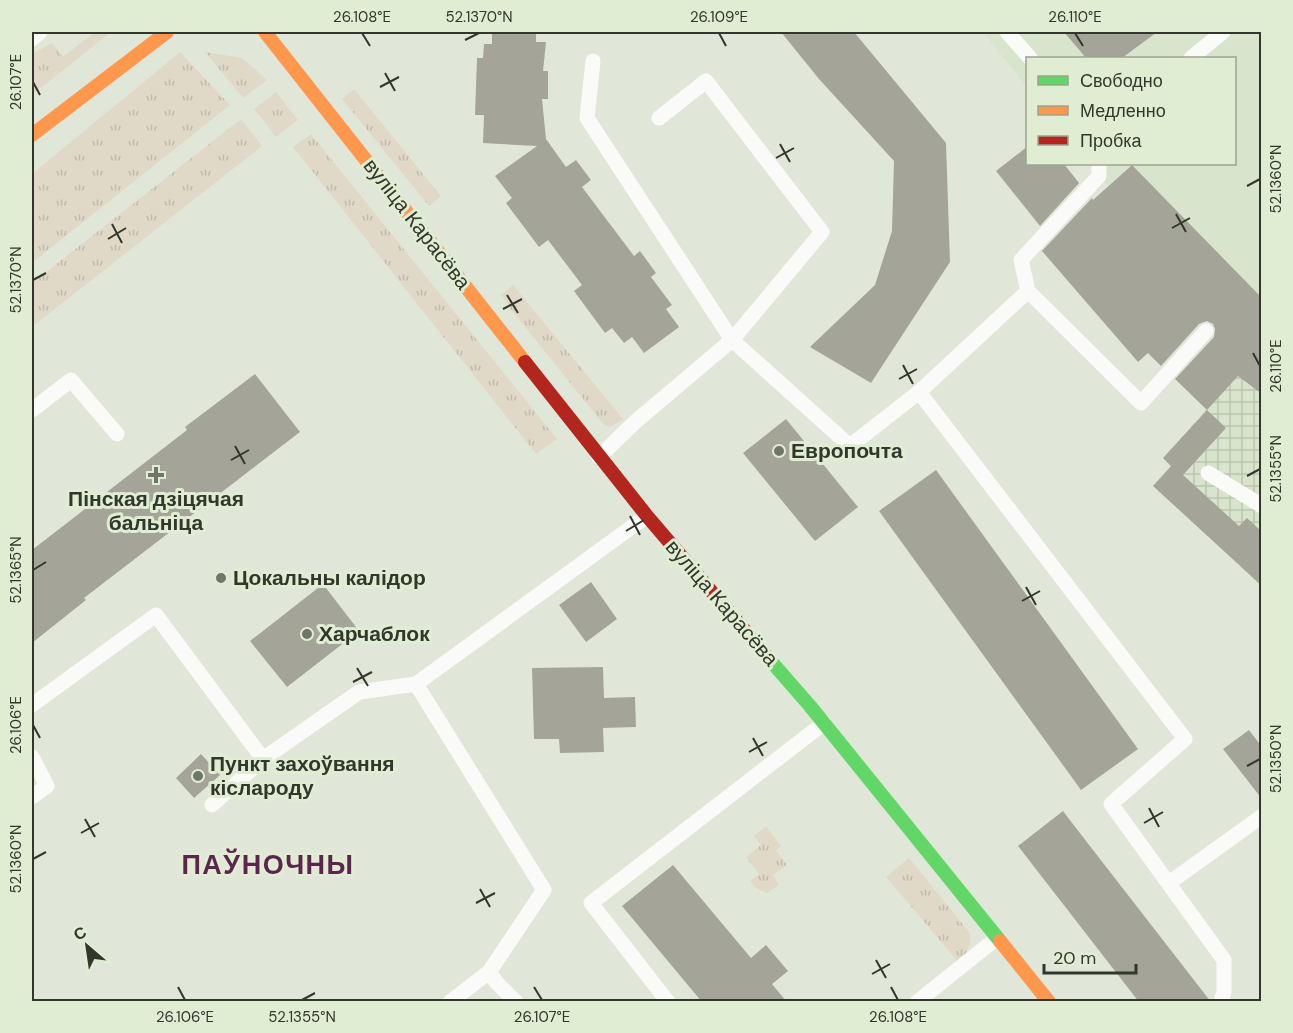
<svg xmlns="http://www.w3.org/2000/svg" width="1293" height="1033" font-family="'DM Sans',sans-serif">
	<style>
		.built { fill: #d9e4cc }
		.industrial { fill: url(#industrial-grid) }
		.grass { fill: url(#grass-tufts) }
		.building { fill: #a4a598 }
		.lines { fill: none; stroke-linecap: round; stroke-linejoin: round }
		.lane { stroke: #fafbf9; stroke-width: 15 }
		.fast { stroke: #63d668; stroke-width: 14 }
		.slow { stroke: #ff974d; stroke-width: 14 }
		.jam { stroke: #b3261e; stroke-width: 14 }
		.ticks { fill: none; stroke: #32372d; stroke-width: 2 }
		.poi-dot { fill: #6f7569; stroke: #e1edd3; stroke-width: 2 }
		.labels { text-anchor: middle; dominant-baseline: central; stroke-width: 6; stroke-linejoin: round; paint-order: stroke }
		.street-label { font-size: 21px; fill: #32372d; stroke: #e1edd3 }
		.poi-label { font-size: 21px; font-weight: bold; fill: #32372d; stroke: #e1edd3; text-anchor: start }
		.district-label { font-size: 27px; font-weight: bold; letter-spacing: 1.5px; fill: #5c2550; stroke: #e1edd3 }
		.neatline { fill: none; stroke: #32372d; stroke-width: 2 }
		.ticks-label { font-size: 15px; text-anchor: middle; fill: #32372d }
	</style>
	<defs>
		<pattern id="industrial-grid" width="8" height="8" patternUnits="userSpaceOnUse" patternTransform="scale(1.5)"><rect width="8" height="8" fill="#d9e4cc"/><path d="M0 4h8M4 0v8" fill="none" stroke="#bbc4b0"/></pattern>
		<pattern id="grass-tufts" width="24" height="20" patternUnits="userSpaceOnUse" patternTransform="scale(1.5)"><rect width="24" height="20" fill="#e1d9c7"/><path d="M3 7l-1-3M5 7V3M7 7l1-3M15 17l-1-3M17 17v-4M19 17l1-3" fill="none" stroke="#c2bbab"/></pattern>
	</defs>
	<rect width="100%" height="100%" fill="#e0e7d9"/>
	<!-- built -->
	<path class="built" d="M983,32H1261V298L1132,165L1108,186L1090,164H1234V58H1028L1027,87Z"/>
	<!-- industrial -->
	<path class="industrial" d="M1261,348V586L1220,547L1171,466L1163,458Z"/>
	<!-- grass -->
	<path class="grass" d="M95,32H111L36,92L32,93V54L52,43L63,57Z
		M180,52L230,105L32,263V174Z
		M205,52L242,58L267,80L243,98Z
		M354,89L441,196L429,206L342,99Z
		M276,92L298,120L276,137L254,109Z
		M241,119L262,146L32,327V283Z
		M311,134L557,439L536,454L293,147Z
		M513,285L623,419L610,427L604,425L509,307L501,295Z
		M766,826L781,846L776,850L787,865L773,875L779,885L767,893L757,889L750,881L759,874L746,857L761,845L754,836Z
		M909,858L970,933C971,946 968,953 958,962L886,877Z"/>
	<!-- building -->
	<path class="building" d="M492,32H536V42H546L543,71H548V99H542L546,139L566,167L576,160L591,180L582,187L634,256L640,251L656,273L651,277L672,305L666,309L679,327L644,353L632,337L624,343L612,328L605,333L574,291L582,285L548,240L539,247L506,203L512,198L495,176L537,146L483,143L484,115H475L477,58H483L484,44H492Z
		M781,32H854L946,143L950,262L871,383L810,347L875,285L892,231L894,161L819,79Z
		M1064,32H1157L1122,58H1086Z
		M1028,146V164H1064L1079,183L1040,226L996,171Z
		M1132,165L1262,298V394L1238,376L1207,410L1175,379L1214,337L1215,329L1213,324L1207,321L1199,324L1161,366L1148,353L1138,362L1042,251L1092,198L1093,200Z
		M255,374L300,432L84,598L86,600L32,643V550L187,430L185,427Z
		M1207,410L1226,428L1183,475L1239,526L1247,518L1262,532V586L1153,486L1171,466L1163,458Z
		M786,419L858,507L815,541L743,453Z
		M936,470L1138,749L1081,790L879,511Z
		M591,582L617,619L586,642L559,605Z
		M323,584L359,631L287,687L250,641Z
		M603,667L604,698L635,697L636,727L603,728L604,752L560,753L559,739H534L532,668Z
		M1249,730L1262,747V799L1223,749Z
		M201,754L220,775L194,798L176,778Z
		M1063,811L1086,841L1211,1002H1139L1018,846Z
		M673,865L751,958L766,945L788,971L772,984L787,1002H702L622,906Z"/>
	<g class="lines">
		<!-- lane -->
		<path class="lane" d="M1007,32L1030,58
			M32,39L40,32
			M1191,58L1223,32
			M593,61L587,118L732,340L850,446L919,392L1185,739L1111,804L1224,960V992L1221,1002
			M1028,291L1021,260L1099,176V164
			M919,392L1028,291L1141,403L1206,331
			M32,410L71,380L117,434
			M599,457L635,422L732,340L822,232L706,81L659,118
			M1208,473L1262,506
			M416,684L544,890L489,972L450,1002
			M32,705L156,615L263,759
			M32,757L47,786L32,797
			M212,805L263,759L359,692L416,684L647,516
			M1169,883L1262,816
			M489,972L497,983L516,1002
			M668,1002L591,903L824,723
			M917,1002L997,938"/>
		<!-- fast -->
		<path class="fast" d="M769,659L810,706L1000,941"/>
		<!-- slow -->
		<path class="slow" d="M265,32L525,362
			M32,135L167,32
			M1000,941L1049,1002"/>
		<!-- jam -->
		<path class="jam" d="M525,362L647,516L769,659"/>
	</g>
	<!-- ticks -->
	<path class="ticks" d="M362,33L370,46M719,33L726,46M1075,33L1083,46M465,40L479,33M385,73L395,91M33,82L40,95M380,87L399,77M780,144L790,162M776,158L794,148M1247,186L1260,179M1176,214L1186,232M112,224L122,243M1172,228L1190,218M108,239L126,228M33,280L46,273M507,295L518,313M503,309L522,299M1253,353L1260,366M903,365L913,384M899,379L917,369M235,446L245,464M231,460L249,450M1247,476L1260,469M630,516L640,535M626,531L644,520M33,570L46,562M1026,587L1036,605M1022,601L1040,591M357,668L368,686M353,682L372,672M33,725L40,738M753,738L763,756M749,752L767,742M1247,766L1260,759M1149,808L1159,827M85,819L95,837M1144,823L1163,812M81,833L99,823M33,859L46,852M480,889L490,907M476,903L495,893M876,960L886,978M872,974L890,964M178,987L185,1000M534,987L542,1000M891,987L898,1000M302,1000L315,993"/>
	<!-- markers -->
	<g class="poi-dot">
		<circle cx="779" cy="451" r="6"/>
		<path d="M153 466h6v6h6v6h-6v6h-6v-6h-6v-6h6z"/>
		<circle cx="221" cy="578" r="6"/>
		<circle cx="307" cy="634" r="6"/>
		<circle cx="198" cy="776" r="6"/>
	</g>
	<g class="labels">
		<!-- street labels -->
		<g class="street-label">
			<text transform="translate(417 224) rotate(52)">вуліца Карасёва</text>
			<text transform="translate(722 603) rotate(49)">вуліца Карасёва</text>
		</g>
		<!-- poi labels -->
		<g class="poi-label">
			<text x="791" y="451">Европочта</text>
			<text x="156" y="499" text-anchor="middle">Пінская дзіцячая<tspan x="156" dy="24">бальніца</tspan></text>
			<text x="233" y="578">Цокальны калідор</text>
			<text x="319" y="634">Харчаблок</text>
			<text x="210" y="764">Пункт захоўвання<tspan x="210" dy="24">кіслароду</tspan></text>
		</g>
		<!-- district labels -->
		<g class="district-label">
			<text x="268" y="864">ПАЎНОЧНЫ</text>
		</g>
	</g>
	<!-- border -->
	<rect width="1293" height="1033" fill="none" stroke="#e1edd3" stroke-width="66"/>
	<!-- legend -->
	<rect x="1026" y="57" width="210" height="108" fill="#e1edd3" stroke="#9ba491" stroke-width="1.5"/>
	<rect x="1038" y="76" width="30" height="9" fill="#63d668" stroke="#9ba491" stroke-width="1.5"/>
	<text x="1080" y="87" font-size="18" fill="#32372d">Свободно</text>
	<rect x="1038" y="106" width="30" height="9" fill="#ff974d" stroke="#9ba491" stroke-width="1.5"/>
	<text x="1080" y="117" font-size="18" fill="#32372d">Медленно</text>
	<rect x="1038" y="136" width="30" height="9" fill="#b3261e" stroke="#9ba491" stroke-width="1.5"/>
	<text x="1080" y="147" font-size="18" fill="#32372d">Пробка</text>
	<!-- north arrow -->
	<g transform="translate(87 946) rotate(331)" stroke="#e1edd3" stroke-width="4.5" paint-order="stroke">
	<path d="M0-4.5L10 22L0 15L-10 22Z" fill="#32372d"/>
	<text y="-9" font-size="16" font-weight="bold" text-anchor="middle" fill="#32372d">С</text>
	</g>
	<!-- scale -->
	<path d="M1044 964v9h92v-9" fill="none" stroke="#32372d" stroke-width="3"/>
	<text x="1053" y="964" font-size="18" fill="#32372d" stroke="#e1edd3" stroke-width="4.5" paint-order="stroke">20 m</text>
	<rect x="33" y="33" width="1227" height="967" class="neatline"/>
	<g class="ticks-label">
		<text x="362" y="22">26.108°E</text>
		<text x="479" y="22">52.1370°N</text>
		<text x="719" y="22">26.109°E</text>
		<text x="1075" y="22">26.110°E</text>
		<text transform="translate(16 82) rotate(-90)" y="5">26.107°E</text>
		<text transform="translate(1276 179) rotate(-90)" y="5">52.1360°N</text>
		<text transform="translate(16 280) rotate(-90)" y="5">52.1370°N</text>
		<text transform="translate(1276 366) rotate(-90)" y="5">26.110°E</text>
		<text transform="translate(1276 469) rotate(-90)" y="5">52.1355°N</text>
		<text transform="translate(16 570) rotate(-90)" y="5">52.1365°N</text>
		<text transform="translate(16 725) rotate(-90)" y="5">26.106°E</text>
		<text transform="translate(1276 759) rotate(-90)" y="5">52.1350°N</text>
		<text transform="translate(16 859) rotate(-90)" y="5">52.1360°N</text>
		<text x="185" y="1022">26.106°E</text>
		<text x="302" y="1022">52.1355°N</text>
		<text x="542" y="1022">26.107°E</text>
		<text x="898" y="1022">26.108°E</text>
	</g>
</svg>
